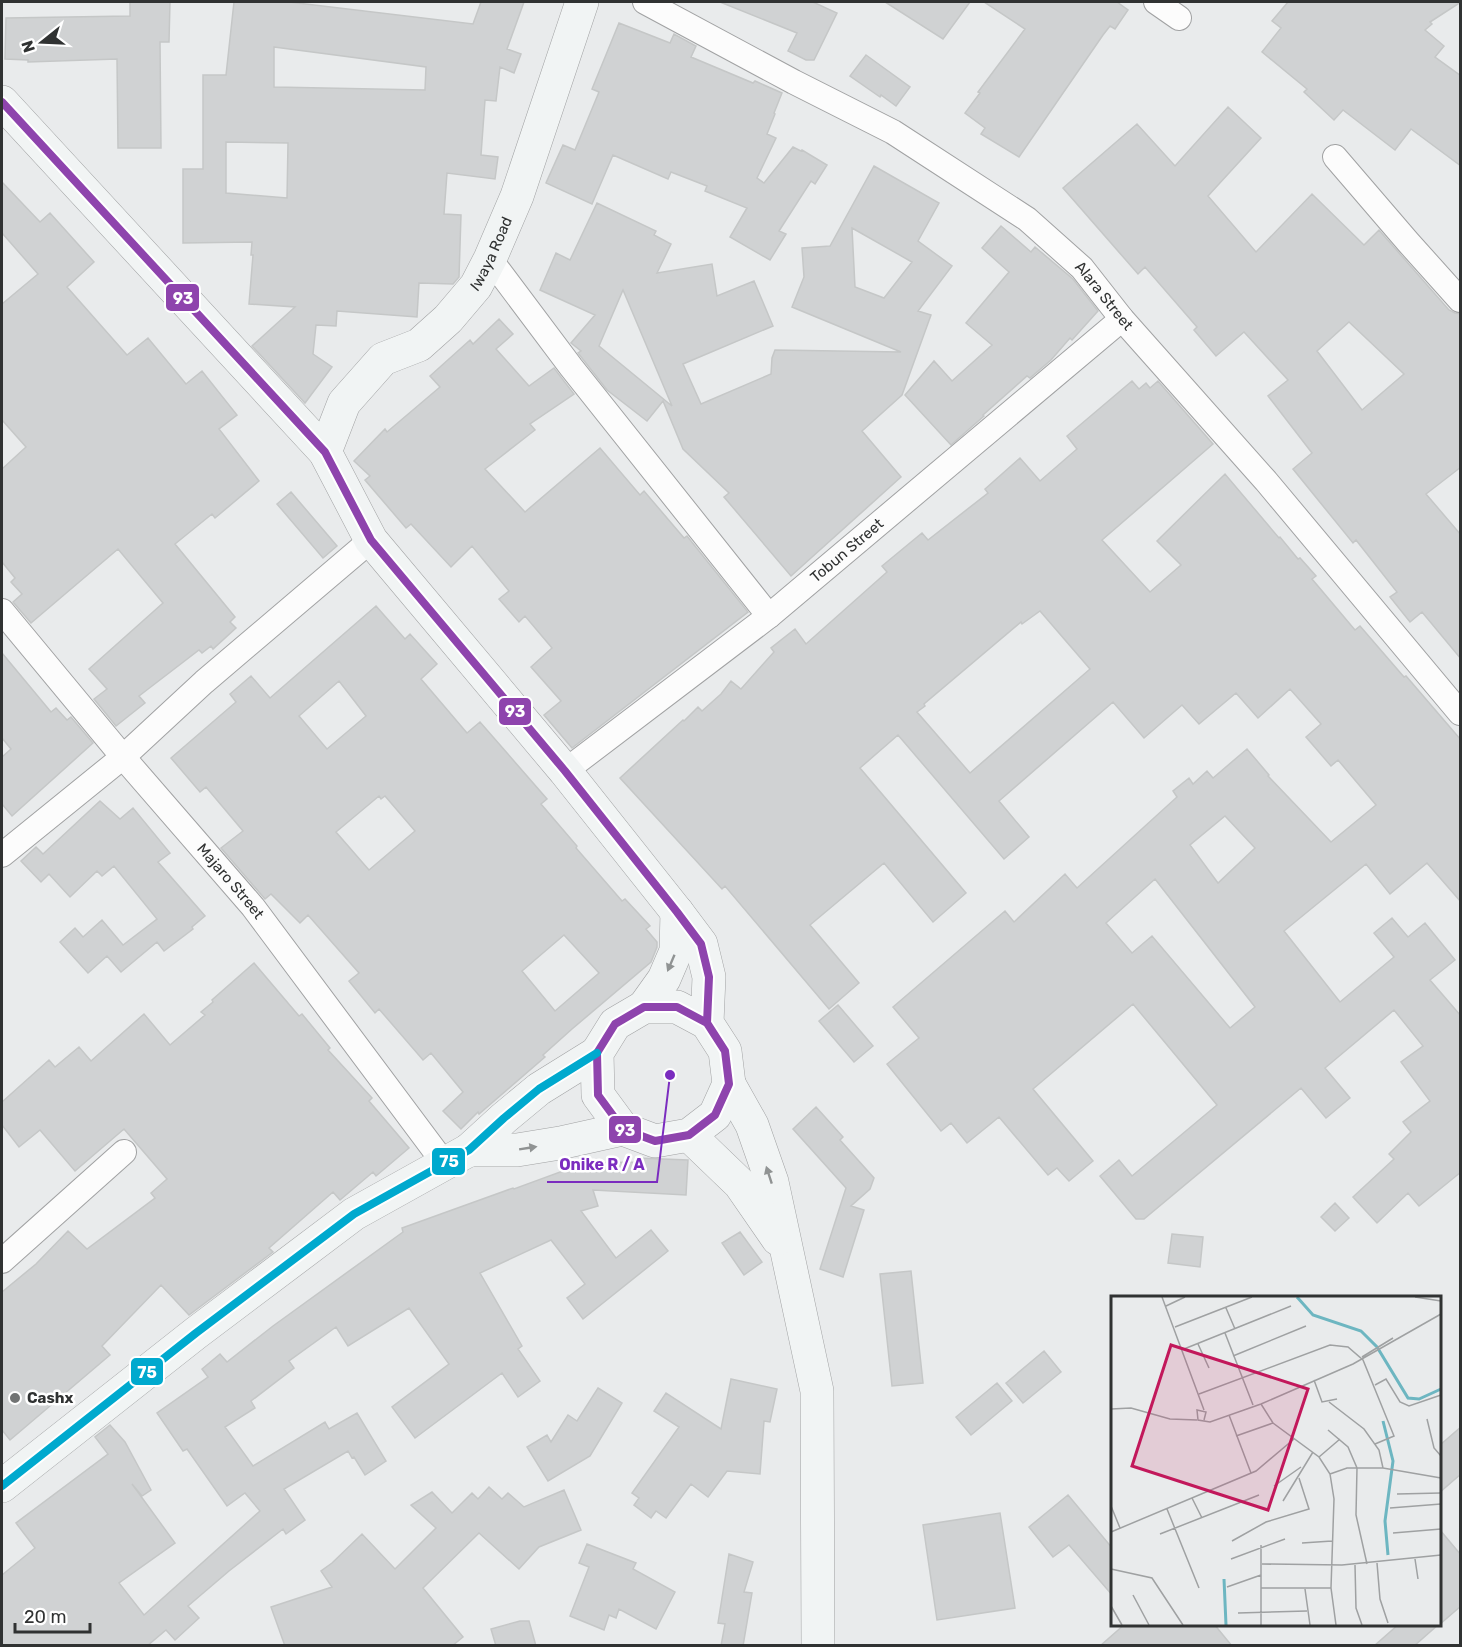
<svg xmlns="http://www.w3.org/2000/svg" width="1462" height="1647" font-family="Rubik,sans-serif">
	<style>
		.building { fill: #d0d2d3; stroke: #c5c7c7; stroke-width: 1.5; fill-rule: evenodd }
		.lines { fill: none; stroke-linecap: round; stroke-linejoin: round }
		.street-casing { stroke: #a1a2a3; stroke-width: 26 }
		.secondary-casing { stroke: #a1a2a3; stroke-width: 34 }
		.street { stroke: #fcfcfc; stroke-width: 24 }
		.secondary { stroke: #f1f4f4; stroke-width: 33 }
		.bus-1-casing { stroke: #fff; stroke-width: 12 }
		.bus-2-casing { stroke: #fff; stroke-width: 12 }
		.bus-1 { stroke: #8e44ad; stroke-width: 8 }
		.bus-2 { stroke: #00a9ce; stroke-width: 8 }
		.oneway { fill: #909393 }
		.poi-dot { fill: #717373; stroke: #fff; stroke-width: 2 }
		.labels { text-anchor: middle; dominant-baseline: central; stroke-width: 5; stroke-linejoin: round; paint-order: stroke }
		.street-label { font-size: 15px; fill: #303232; stroke: #fff }
		.poi-label { font-size: 15px; font-weight: bold; fill: #303232; stroke: #fff; text-anchor: start }
		.inset-river { fill: none; stroke: #6db6c1; stroke-width: 3 }
		.inset-road { fill: none; stroke: #9fa1a2; stroke-width: 1.5 }
		.view { fill: #c2185b; fill-opacity: 0.15; stroke: #c2185b; stroke-width: 3 }
		.inset-edge { fill: none; stroke: #303232; stroke-width: 3 }
		.leader { fill: none; stroke: #7b2cbf; stroke-width: 2 }
		.callout-dot { fill: #7b2cbf; stroke: #fff; stroke-width: 2 }
		.callout-label { font-size: 16px; text-anchor: middle; font-weight: bold; fill: #7b2cbf; stroke: #fff; stroke-width: 5; stroke-linejoin: round; paint-order: stroke }
		.line-badge { stroke: #fff; stroke-width: 2 }
		.badge-label { font-size: 16px; text-anchor: middle; font-weight: bold; fill: #fff }
	</style>
	<rect width="100%" height="100%" fill="#e9ebec"/>
	<!-- building -->
	<path class="building" d="M130,2H170L169,42H160L161,148H118L117,59L28,62V60L5,59L6,18L130,16Z
		M234,2H289L473,24L481,2H524L507,49L521,54L514,73L500,67L496,101L485,100L481,155L498,157L495,179L447,173L444,214L461,215L459,277L453,284L419,283L417,317L337,311L336,326L316,325L313,354L332,367L305,403L252,346L295,307L249,304L253,255H251L252,242L183,243V169H203V75H226ZM274,47L426,67L425,90L274,87ZM226,142L288,143L287,198L226,193Z
		M720,2H813L837,13L814,60H806L788,51L797,33Z
		M885,2H970L943,39Z
		M984,2H1117L1128,10L1115,29L1110,26L1103,35L1019,157L981,134L985,128L965,113L980,93L978,92L1025,29Z
		M1288,2H1461L1430,22L1432,24L1425,30L1444,46L1435,57L1461,76V166L1411,129L1395,150L1343,110L1334,120L1304,92L1307,89L1262,52L1281,28L1272,21Z
		M619,23L670,43L674,34L696,46L691,57L753,83L755,81L782,93L774,113L775,114L767,134L776,138L757,178L764,183L793,147L801,151L802,150L827,165L815,184L811,181L779,231L786,234L770,260L730,237L747,208L705,191L707,186L671,172L668,179L613,155L592,204L546,183L563,145L575,150L599,92L592,89Z
		M866,55L910,87L896,106L881,95L880,97L850,76Z
		M1228,107L1261,138L1208,196L1256,252L1312,194L1364,245L1379,230L1449,310L1455,313L1461,314V467L1426,494L1461,535V659L1422,612L1410,622L1390,597L1397,592L1356,540L1353,543L1293,469L1312,453L1268,396L1288,380L1244,332L1216,356L1194,330L1197,327L1145,267L1138,274L1063,188L1137,124L1175,166ZM1349,322L1404,374L1362,410L1317,351Z
		M874,166L939,203L918,241L952,266L918,311L931,315L902,395L862,431L901,477L791,576L724,497L729,493L683,449L663,401L647,421L607,390L578,353L581,351L571,343L595,315L540,290L556,253L570,260L597,203L656,231L654,235L671,244L657,273L712,264L717,296L754,281L773,326L683,364L701,404L771,374L772,358L775,350L901,352L792,307L804,277L802,248L830,246ZM852,228L912,262L884,298L855,287ZM623,290L672,406L599,346Z
		M2,182L40,222L50,213L94,262L67,287L127,355L148,338L186,384L202,371L237,415L219,429L259,481L215,518L212,514L175,544L235,617L230,622L236,628L213,649L211,646L202,653L199,650L139,696L145,703L116,726L94,699L107,689L89,669L163,603L118,549L31,623L13,602L22,594L11,582L15,578L2,562V469L26,447L2,420V304L38,274L2,233Z
		M1001,226L1031,252L1035,247L1073,279L1098,311L1072,340L1070,338L1051,360L1030,378L1027,376L983,415L984,416L951,445L905,395L934,361L952,381L992,345L966,323L1009,272L982,248Z
		M499,319L513,334L496,349L529,386L554,368L574,394L530,424L535,430L485,469L525,512L600,448L640,495L644,491L684,538L687,536L748,612L572,748L544,715L561,701L531,667L552,648L525,616L519,622L499,599L509,591L472,546L451,567L411,524L406,528L365,480L370,476L354,461L385,429L387,432L440,387L430,376L470,340L473,344Z
		M1132,381L1139,389L1146,383L1150,388L1158,381L1213,444L1102,540L1150,592L1181,565L1157,541L1225,474L1279,538L1280,537L1298,559L1300,558L1316,576L1312,579L1355,630L1360,626L1404,677L1406,676L1461,740V902L1427,863L1390,894L1366,864L1284,931L1340,1002L1394,957L1374,933L1392,918L1408,937L1425,923L1455,960L1430,980L1461,1016V1172L1419,1206L1408,1193L1377,1223L1353,1197L1394,1159L1389,1154L1411,1132L1403,1122L1430,1101L1401,1062L1423,1046L1394,1010L1325,1068L1350,1098L1326,1118L1301,1088L1144,1219H1136L1100,1176L1119,1160L1132,1176L1217,1105L1133,1004L1033,1089L1093,1161L1069,1181L1057,1168L1048,1175L999,1117L967,1143L951,1123L941,1131L887,1064L919,1038L893,1007L1005,911L1014,922L1065,874L1077,888L1177,797L1173,791L1189,778L1193,784L1207,771L1213,778L1247,749L1269,775L1268,776L1331,842L1376,805L1338,760L1331,766L1306,737L1321,724L1290,689L1258,718L1236,693L1199,724L1182,705L1144,738L1113,702L999,801L1029,837L1004,859L898,735L860,768L966,893L933,922L884,863L810,925L859,983L829,1009L725,886L722,889L620,778L683,720L684,721L698,707L702,711L721,694L731,681L741,689L774,652L771,648L795,629L806,644L887,572L882,566L922,533L928,540L988,493L985,489L1020,458L1040,481L1077,449L1067,436ZM1040,611L1090,669L970,773L917,712L925,706L924,704L1021,622L1022,624ZM1225,816L1255,848L1218,883L1190,845ZM1155,879L1255,1007L1230,1028L1152,936L1132,953L1106,923Z
		M291,492L337,546L323,558L277,504Z
		M376,606L405,639L410,634L437,664L421,679L467,733L480,722L547,799L541,804L577,846L576,848L622,901L625,899L650,926L646,929L657,942V947L651,962L572,1029L543,1055L545,1057L479,1114L478,1112L461,1129L443,1111L463,1092L431,1053L423,1060L379,1009L375,1013L349,981L359,973L308,915L300,923L271,894L265,899L221,848L243,831L206,787L200,792L171,758L236,702L230,694L251,676L270,698ZM339,681L366,716L327,749L299,716ZM379,796L381,799L385,796L415,831L369,870L336,832ZM564,935L599,973L555,1011L522,971Z
		M2,653L51,712L56,708L67,720L71,717L93,743L12,816L2,804V757L11,749L2,738Z
		M100,801L120,819L133,808L170,853L158,862L205,916L192,927L193,929L164,951L157,942L121,972L107,956L88,973L60,942L75,928L83,937L102,920L123,945L157,919L114,866L102,876L97,871L70,897L49,874L41,882L21,861L36,847L43,854Z
		M254,963L299,1016L302,1014L330,1048L328,1050L372,1098L369,1101L409,1148L376,1176L373,1172L340,1200L333,1192L269,1248L273,1252L189,1315L161,1285L102,1346L110,1355L10,1440L2,1430V1292L36,1264L68,1231L87,1249L155,1198L151,1193L167,1179L124,1129L75,1171L40,1130L19,1147L2,1125V1102L49,1060L55,1067L79,1047L91,1061L144,1014L170,1045L205,1015L201,1012L213,1002L212,1000Z
		M838,1005L873,1046L854,1062L819,1021Z
		M816,1107L843,1137L840,1140L874,1178L870,1189L851,1206L864,1210L843,1277L820,1269L846,1188L793,1129Z
		M637,1158L688,1160L686,1195L593,1190L598,1206L581,1211L616,1258L651,1230L668,1251L583,1319L567,1298L585,1284L551,1240L480,1273L522,1346L518,1349L540,1381L518,1397L502,1373L415,1438L392,1407L449,1364L409,1308L348,1346L336,1327L289,1361L294,1368L251,1401L255,1408L225,1427L253,1466L325,1422L329,1429L357,1413L386,1461L365,1475L354,1457L352,1458L348,1451L284,1489L305,1520L286,1534L283,1529L229,1571L188,1606L199,1618L175,1640L166,1630L147,1646H2V1575L35,1548L16,1523L108,1454L95,1437L110,1425L125,1442L151,1490L142,1496L132,1484L175,1543L119,1583L144,1615L260,1511L245,1493L227,1506L187,1449L183,1451L157,1413L208,1377L202,1369L220,1354L227,1362L273,1326L403,1232L402,1228L513,1188L514,1189L563,1171V1168L592,1163L637,1162Z
		M1335,1203L1349,1218L1335,1231L1321,1217Z
		M740,1232L762,1262L744,1275L722,1243Z
		M1172,1234L1203,1237L1200,1267L1168,1263Z
		M911,1271L923,1383L892,1386L880,1274Z
		M1044,1351L1061,1372L1023,1403L1006,1383Z
		M731,1379L777,1389L770,1422L764,1421L760,1474L727,1471L708,1497L691,1484L666,1518L656,1511L651,1518L634,1505L639,1498L632,1493L679,1427L654,1411L666,1393L721,1429Z
		M997,1383L1012,1401L971,1435L956,1417Z
		M598,1388L622,1403L590,1456L548,1481L527,1447L547,1435L551,1442L568,1415L577,1421Z
		M1461,1427V1474L1440,1492V1445Z
		M489,1487L502,1499L508,1493L524,1507L564,1490L581,1530L539,1547L519,1569L479,1533L423,1588L463,1637L452,1646H285L271,1607L332,1587L321,1571L332,1563L362,1534L395,1569L436,1528L411,1505L432,1492L452,1513L472,1493L478,1499Z
		M1068,1495L1113,1549V1596L1069,1545L1053,1557L1029,1527Z
		M1000,1513L1015,1608L937,1620L923,1525Z
		M1440,1530L1461,1555V1606L1440,1624Z
		M587,1544L636,1563L633,1569L675,1592L656,1629L619,1609L616,1618L609,1615L604,1630L570,1616L589,1567L579,1563Z
		M729,1554L753,1562L744,1592L752,1593L743,1646H721L725,1624L718,1623Z
		M520,1621H529L536,1646H496L491,1629Z
		M1125,1624H1214L1232,1646H1100Z
		M1399,1624H1439L1414,1646H1374Z"/>
	<g class="lines">
		<defs>
			<g id="street">
				<path id="s1" d="M645,2L794,82L893,132L1027,219L1082,268L1122,319L1266,481L1460,713"/>
				<path d="M1156,2L1179,18"/>
				<path d="M1335,157L1408,242L1460,300"/>
				<path d="M490,259L571,367L769,616"/>
				<path id="s2" d="M2,611L123,757L253,907L444,1163"/>
				<path id="s3" d="M565,771L769,616L1122,319"/>
				<path d="M2,855L123,757L204,682L371,540"/>
				<path d="M2,1261L124,1152"/>
			</g>
			<g id="secondary">
				<path d="M2,102L325,452L371,540L565,771L677,912L701,944L709,977L707,1023L725,1051L729,1084L715,1115L689,1135L655,1141L623,1129L598,1095L597,1053L615,1024L644,1007H677L707,1023"/>
				<path id="s4" d="M325,452L344,403L383,359L419,345L448,319L476,286L490,259L517,196L582,2"/>
				<path d="M644,1007L664,979L676,951L677,912"/>
				<path d="M729,1084L752,1125L772,1182L817,1391L818,1646"/>
				<path d="M689,1135L740,1184L778,1239"/>
				<path d="M469,1150H517L560,1143L623,1129"/>
				<path d="M2,1486L196,1333L354,1214L469,1150L504,1118L539,1089L597,1053"/>
			</g>
		</defs>
		<!-- street casing -->
		<use href="#street" class="street-casing"/>
		<!-- secondary casing -->
		<use href="#secondary" class="secondary-casing"/>
		<!-- street -->
		<use href="#street" class="street"/>
		<!-- secondary -->
		<use href="#secondary" class="secondary"/>
		<defs>
			<path id="bus-1" d="M2,102L325,452L371,540L565,771L677,912L701,944L709,977L707,1023L725,1051L729,1084L715,1115L689,1135L655,1141L623,1129L598,1095L597,1053L615,1024L644,1007H677L707,1023"/>
			<path id="bus-2" d="M2,1486L196,1333L354,1214L469,1150L504,1118L539,1089L597,1053"/>
		</defs>
		<!-- bus-1 casing -->
		<use href="#bus-1" class="bus-1-casing"/>
		<!-- bus-2 casing -->
		<use href="#bus-2" class="bus-2-casing"/>
		<!-- bus-1 -->
		<use href="#bus-1" class="bus-1"/>
		<!-- bus-2 -->
		<use href="#bus-2" class="bus-2"/>
	</g>
	<!-- one-way arrows -->
	<defs><path id="oneway-solid" d="M-6-.8H1V-3.2L6.5 0L1 3.2V.8H-6Z" transform="scale(1.5)"/></defs>
	<g class="oneway">
		<use href="#oneway-solid" transform="translate(671 963) rotate(113)"/>
		<use href="#oneway-solid" transform="translate(528 1148) rotate(-9)"/>
		<use href="#oneway-solid" transform="translate(769 1175) rotate(-108)"/>
	</g>
	<!-- markers -->
	<circle class="poi-dot" cx="15" cy="1398" r="6"/>
	<g class="labels">
		<!-- street labels -->
		<g class="street-label">
			<text stroke="none"><textPath href="#s4" startOffset="268">Iwaya Road</textPath></text>
			<text stroke="none"><textPath href="#s1" startOffset="549">Alara Street</textPath></text>
			<text stroke="none"><textPath href="#s3" startOffset="358">Tobun Street</textPath></text>
			<text stroke="none"><textPath href="#s2" startOffset="354">Majaro Street</textPath></text>
		</g>
		<!-- poi labels -->
		<g class="poi-label">
			<text x="27" y="1398">Cashx</text>
		</g>
	</g>
	<!-- overview -->
	<g transform="translate(1111 1296)">
		<rect width="330" height="330" fill="#e9ebec"/>
		<path class="inset-river" d="M186,1L202,19L250,35L266,51L297,102L308,103L330,93M272,125L282,165L274,225L277,259M113,283L115,329"/>
		<path class="inset-road" d="M51,1L93,114M304,1L330,5M55,10L74,1M115,12L124,33M64,31L141,1M114,37L142,109M87,48L98,72M73,53L180,10M122,60L195,30M251,61L282,42M203,84L211,106L226,103M264,89L275,83L289,106L298,110L330,99M88,98L219,49L237,51L252,64L283,140L264,148M218,106L253,133L268,154L272,172M150,108L162,127L208,161L219,178L223,203L220,292L225,329M0,113L20,112L59,123L86,124M118,119L140,177M316,123L323,152L330,160M93,124L95,116L86,114L87,124L99,126L150,108L242,68L330,18M217,134L237,151L246,172L245,219L256,268M125,140L162,127M208,161L229,143M219,178L236,172H272L330,182M163,190L190,171M286,198L330,197M81,202L91,222M172,205L202,156M0,210L9,232M279,212L330,208M56,213L88,292M0,236L145,175L183,143M282,237L330,233M49,238L148,199M121,245L155,226L198,213L188,182M191,247L221,245M150,249V329M120,263L174,243M304,263L307,283M266,267L269,303L277,327M151,268L231,269L330,259M244,269L245,312L251,329M0,273L41,282L72,329M116,291L150,279M150,292H220M194,293L199,329M22,299L38,329M0,310L11,329M127,317L196,315"/>
		<path class="view" d="M60,49L197,93L157,214L21,170Z"/>
		<rect width="330" height="330" class="inset-edge"/>
	</g>
	<!-- callouts -->
	<path class="leader" d="M670 1075L657 1182H547"/>
	<circle class="callout-dot" cx="670" cy="1075" r="6"/>
	<g class="callout-label">
		<text x="602" y="1170">Onike R / A</text>
	</g>
	<g class="line-badge">
		<rect x="165" y="283" width="35" height="29" rx="6" fill="#8e44ad"/>
		<rect x="498" y="697" width="34" height="29" rx="6" fill="#8e44ad"/>
		<rect x="608" y="1115" width="34" height="29" rx="6" fill="#8e44ad"/>
		<rect x="431" y="1147" width="35" height="29" rx="6" fill="#00a9ce"/>
		<rect x="130" y="1357" width="34" height="29" rx="6" fill="#00a9ce"/>
	</g>
	<g class="badge-label">
		<text x="183" y="304">93</text>
		<text x="515" y="717">93</text>
		<text x="625" y="1136">93</text>
		<text x="449" y="1167">75</text>
		<text x="147" y="1378">75</text>
	</g>
	<!-- border -->
	<rect width="1462" height="1647" fill="none" stroke="#303232" stroke-width="6"/>
	<!-- north arrow -->
	<g transform="translate(42 42) rotate(252)" stroke="#ffffff" stroke-width="4.5" paint-order="stroke">
	<path d="M0-4.5L10 22L0 15L-10 22Z" fill="#303232"/>
	<text y="-9" font-size="16" font-weight="bold" text-anchor="middle" fill="#303232">N</text>
	</g>
	<!-- scale -->
	<path d="M15 1623v9h75v-9" fill="none" stroke="#303232" stroke-width="3"/>
	<text x="24" y="1623" font-size="18" fill="#303232" stroke="#ffffff" stroke-width="4.5" paint-order="stroke">20 m</text>
</svg>
